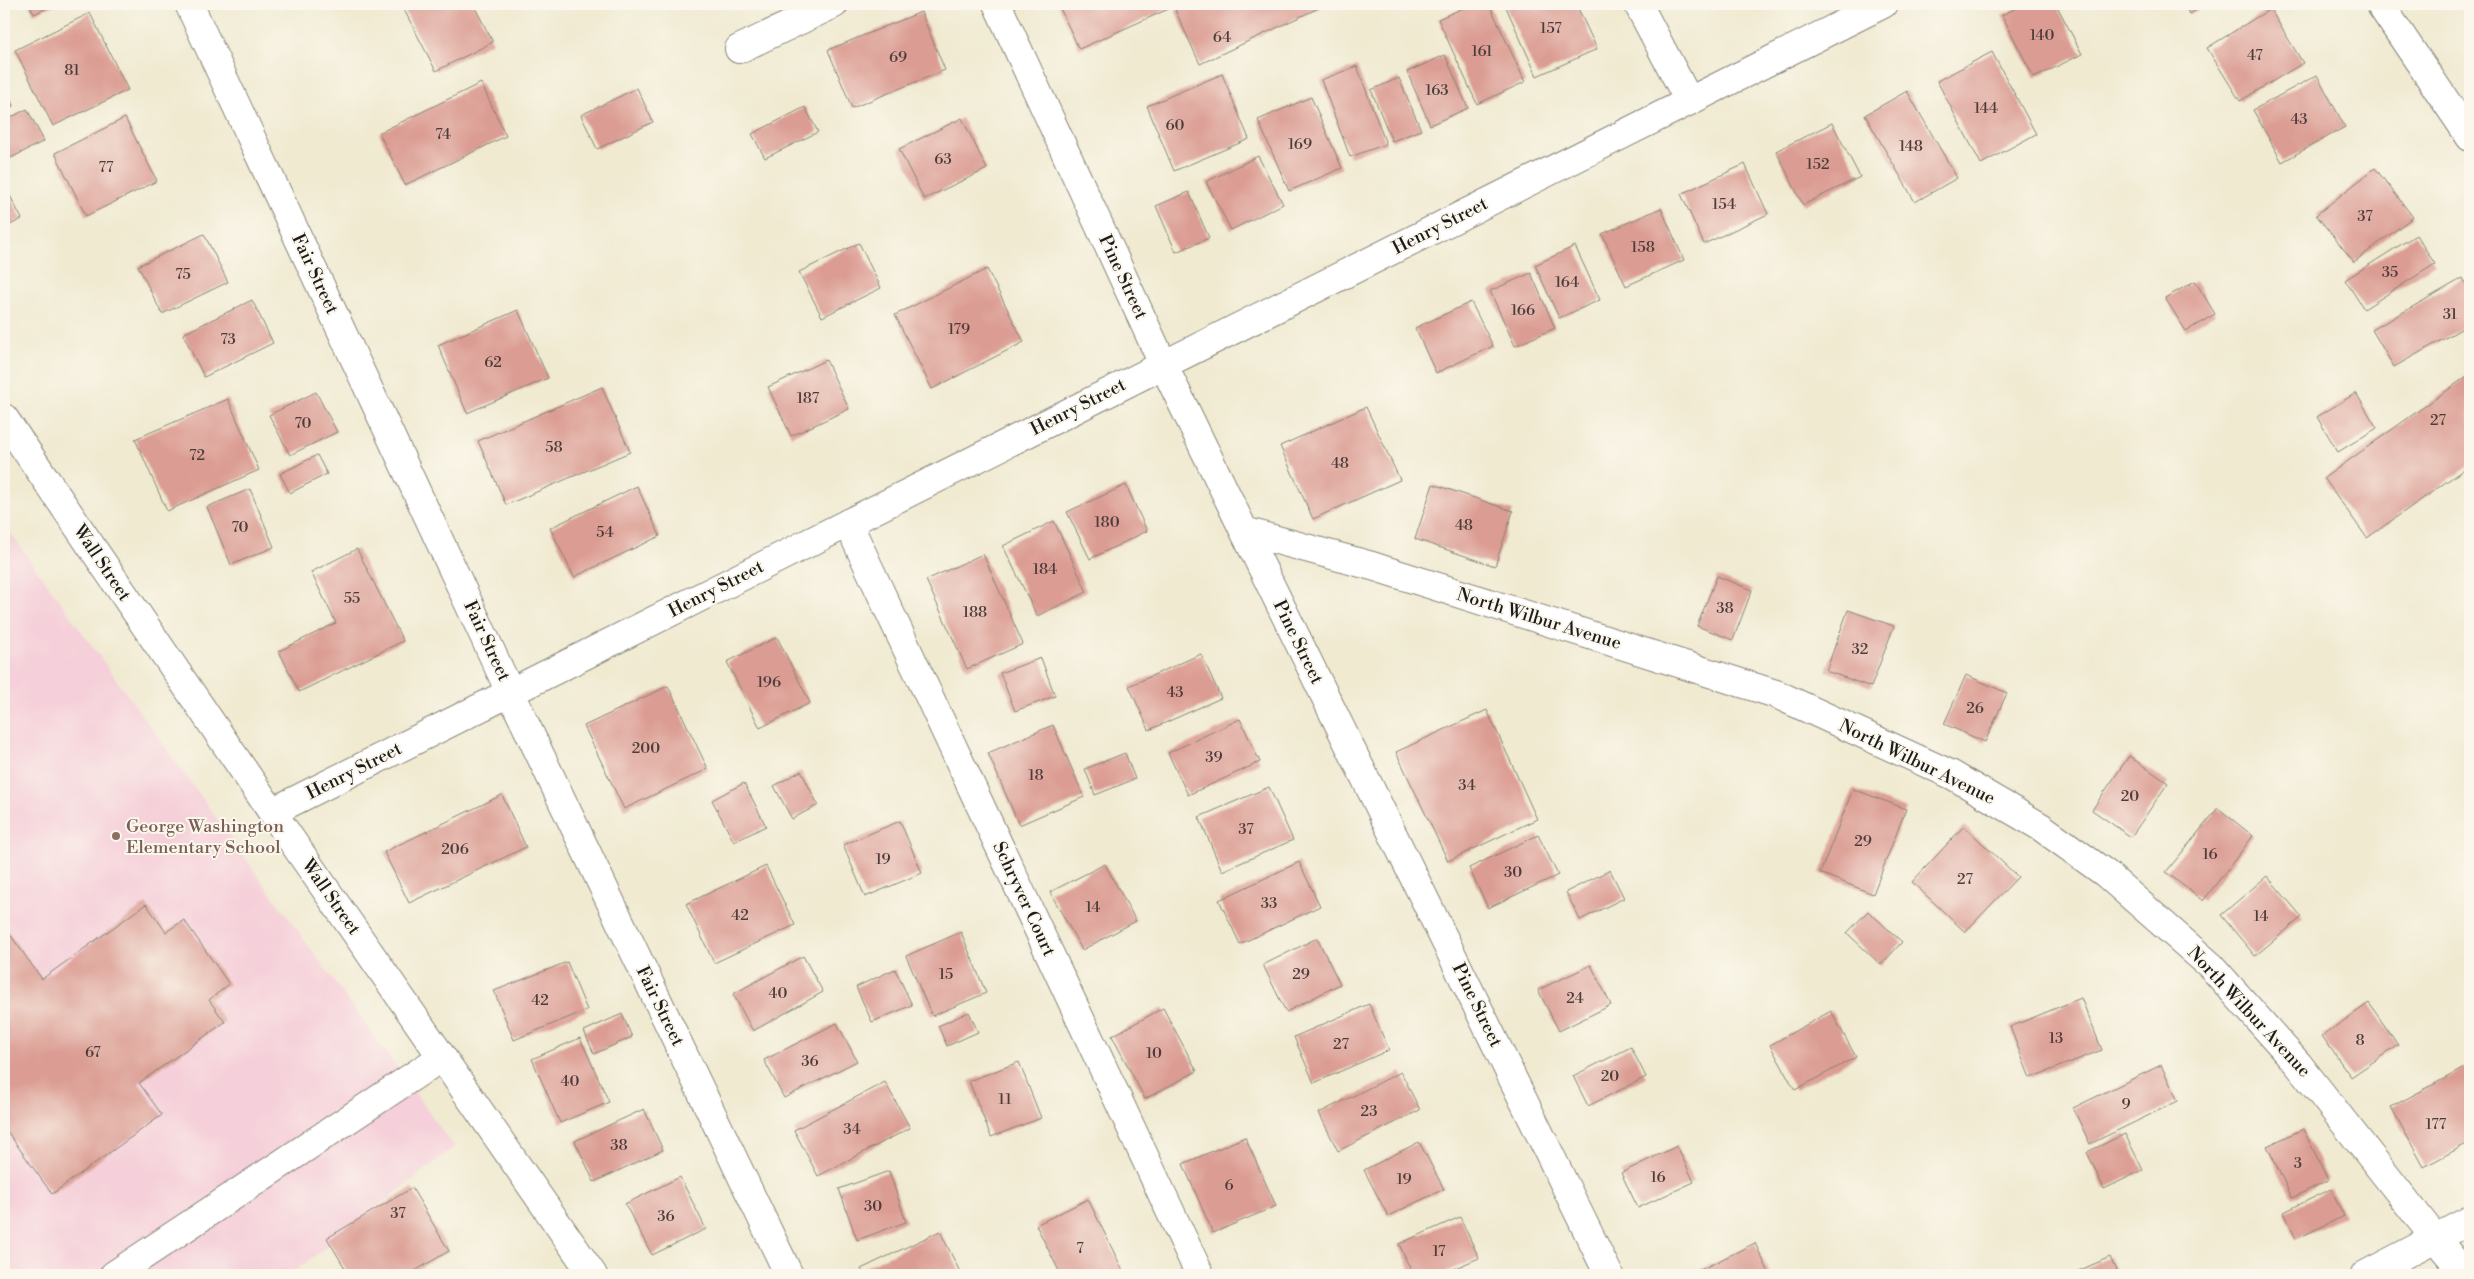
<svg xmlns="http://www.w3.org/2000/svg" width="2474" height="1279" font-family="'Libre Bodoni',serif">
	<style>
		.built { fill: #f5cfd9 }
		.building { fill: #db9c93 }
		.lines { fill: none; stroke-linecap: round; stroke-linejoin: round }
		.minor-casing { stroke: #868376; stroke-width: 30 }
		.major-casing { stroke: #868376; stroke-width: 30 }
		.minor { stroke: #fff; stroke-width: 28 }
		.major { stroke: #fff; stroke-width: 28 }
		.education-dot { fill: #8d6e63; stroke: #fbf7ec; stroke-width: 2 }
		.labels { text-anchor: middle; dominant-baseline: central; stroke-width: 4; stroke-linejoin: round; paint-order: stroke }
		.number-label { font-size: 15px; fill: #4c3c3a }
		.street-label { font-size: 18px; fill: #1c1c1c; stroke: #fbf7ec }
		.education-label { font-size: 18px; fill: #785e54; stroke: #fbf7ec; text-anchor: start }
	</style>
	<rect width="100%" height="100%" fill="#fbf7ec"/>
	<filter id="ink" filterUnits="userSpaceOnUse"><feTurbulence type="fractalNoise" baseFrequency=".02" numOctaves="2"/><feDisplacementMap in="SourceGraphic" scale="10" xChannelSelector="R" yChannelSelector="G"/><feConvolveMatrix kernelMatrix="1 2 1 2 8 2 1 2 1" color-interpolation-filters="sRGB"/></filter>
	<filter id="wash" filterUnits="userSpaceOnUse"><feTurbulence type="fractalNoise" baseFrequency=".0096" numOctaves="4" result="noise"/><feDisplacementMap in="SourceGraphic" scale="20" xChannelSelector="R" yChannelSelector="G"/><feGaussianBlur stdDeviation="1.12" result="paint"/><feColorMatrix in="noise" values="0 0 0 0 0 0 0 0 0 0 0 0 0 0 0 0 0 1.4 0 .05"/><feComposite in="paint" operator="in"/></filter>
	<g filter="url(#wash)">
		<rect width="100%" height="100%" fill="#f0ead1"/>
		<!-- built -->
		<path class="built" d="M4,524L454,1147L290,1275H4Z"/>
		<g id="blocks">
			<!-- building -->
			<path class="building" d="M29,4H56L34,14Z
				M401,4H473L493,42L436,71Z
				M1058,4H1172L1173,7L1079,49Z
				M1189,4H1327L1200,64L1175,10Z
				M1473,4H1489L1525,82L1477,104L1438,19Z
				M1514,4H1576L1597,49L1537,76L1506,7Z
				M2025,4H2056L2082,54L2034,78L2002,15Z
				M2184,4H2209L2189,14Z
				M2270,9L2303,63L2240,101L2207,48Z
				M921,12L945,70L852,108L828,50Z
				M90,13L128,90L53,126L15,50Z
				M1992,52L2036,134L1981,164L1937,81Z
				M1445,55L1468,108L1430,125L1407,72Z
				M1357,66L1386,144L1350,157L1321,80Z
				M1222,74L1249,139L1174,171L1147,106Z
				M2317,75L2345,127L2282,162L2253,110Z
				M1399,78L1421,130L1392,141L1371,90Z
				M481,83L506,136L405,185L379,133Z
				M637,88L653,122L597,149L581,115Z
				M6,91L13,106L4,111V92Z
				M1907,91L1957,178L1915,202L1865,115Z
				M1311,97L1342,168L1289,191L1258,120Z
				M805,107L818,132L765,158L752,134Z
				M27,109L44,141L5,161L4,121Z
				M125,118L157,181L86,216L55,153Z
				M962,118L987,169L924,199L899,149Z
				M1832,123L1860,177L1803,205L1776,151Z
				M1258,156L1283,204L1231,230L1206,182Z
				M1745,164L1768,214L1704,244L1681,194Z
				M2375,168L2413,217L2354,262L2316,215Z
				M4,184L22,219L4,228Z
				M1189,192L1209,238L1176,252L1156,206Z
				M1661,208L1684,260L1626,286L1602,234Z
				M204,234L228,282L162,314L138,266Z
				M2416,235L2435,264L2364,309L2345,280Z
				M859,243L881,288L822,317L799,272Z
				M1575,246L1600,300L1559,318L1535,265Z
				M987,269L1024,342L932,389L895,315Z
				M1531,273L1555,328L1515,346L1490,291Z
				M2463,278L2470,292V324L2394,367L2372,330Z
				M2195,281L2215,314L2186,331L2165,298Z
				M252,300L273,343L204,377L183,334Z
				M1471,302L1493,346L1436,373L1415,328Z
				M518,310L548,378L467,413L438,345Z
				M826,360L849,409L791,436L768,387Z
				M2470,374V465L2367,538L2324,478Z
				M602,387L630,452L506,505L478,441Z
				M316,392L337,432L290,455L269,415Z
				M2356,393L2377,428L2338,452L2317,417Z
				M228,399L259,470L167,511L135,439Z
				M1366,407L1400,480L1313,519L1280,446Z
				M317,455L327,474L290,493L280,474Z
				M1433,484L1513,511L1495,566L1415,539Z
				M1126,485L1147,531L1090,559L1067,512Z
				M637,486L660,536L574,577L550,528Z
				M250,489L274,547L231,565L207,507Z
				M1054,521L1087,592L1037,616L1003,546Z
				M357,549L403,641L299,692L279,651L336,623L311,572Z
				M983,554L1023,644L967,669L926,580Z
				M1717,576L1752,590L1733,640L1697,626Z
				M1848,610L1894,626L1871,687L1826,671Z
				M777,637L810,703L760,728L727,662Z
				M1201,654L1221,698L1149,730L1129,686Z
				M1041,658L1055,696L1015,711L1000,673Z
				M1966,675L2007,693L1985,742L1944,724Z
				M668,686L708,769L624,809L584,726Z
				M1487,710L1537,819L1448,861L1396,752Z
				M1240,719L1260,762L1188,795L1168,753Z
				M1053,725L1084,797L1019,825L988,753Z
				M1125,753L1135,779L1095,795L1085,769Z
				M2129,756L2168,783L2131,837L2092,810Z
				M801,771L818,805L792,819L774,786Z
				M744,783L766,826L734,842L712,800Z
				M1269,787L1293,840L1222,871L1199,817Z
				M1853,789L1906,809L1873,894L1820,873Z
				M502,795L526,847L409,903L384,852Z
				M2218,808L2253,836L2203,901L2166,872Z
				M900,821L922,873L865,897L843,845Z
				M1964,826L2018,877L1965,932L1912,882Z
				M1538,835L1558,875L1488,908L1469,868Z
				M1299,862L1320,906L1240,944L1219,900Z
				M1105,864L1136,921L1082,950L1050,892Z
				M766,866L795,925L714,963L686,904Z
				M1610,870L1624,898L1580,920L1566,892Z
				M2267,876L2302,917L2255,956L2221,915Z
				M146,904L166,932L184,920L229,984L209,1000L225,1022L139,1083L162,1115L52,1194L4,1127V926L42,979Z
				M1868,911L1902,942L1881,965L1847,933Z
				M961,932L986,993L932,1016L906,956Z
				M1317,938L1340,984L1286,1012L1263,965Z
				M803,956L823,992L753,1031L733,994Z
				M567,962L587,1010L514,1040L494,991Z
				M1591,965L1611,1005L1559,1031L1538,990Z
				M895,969L912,1005L872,1022L856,987Z
				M2081,998L2102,1050L2030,1078L2010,1027Z
				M2369,1003L2398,1045L2351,1077L2322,1036Z
				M1369,1004L1389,1050L1314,1083L1294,1037Z
				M1163,1008L1197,1071L1145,1099L1112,1036Z
				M1831,1011L1856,1057L1795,1090L1770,1045Z
				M969,1012L978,1032L947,1046L938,1026Z
				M622,1014L632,1037L594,1054L584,1031Z
				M837,1023L857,1061L784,1098L764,1060Z
				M580,1038L609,1102L560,1123L532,1059Z
				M1631,1047L1646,1077L1588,1106L1573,1076Z
				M1019,1062L1041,1118L991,1137L969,1081Z
				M2161,1065L2178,1101L2090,1144L2073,1108Z
				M2470,1065V1142L2424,1167L2391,1107Z
				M1401,1072L1420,1110L1338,1151L1319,1113Z
				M885,1082L910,1128L818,1176L794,1130Z
				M644,1109L663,1150L594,1182L575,1141Z
				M2303,1129L2328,1180L2292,1198L2267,1146Z
				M2125,1134L2143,1170L2104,1189L2087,1152Z
				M1245,1137L1276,1206L1213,1233L1183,1164Z
				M1419,1142L1444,1189L1388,1216L1364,1170Z
				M1677,1146L1694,1182L1638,1208L1621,1173Z
				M889,1171L906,1222L857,1240L839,1189Z
				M680,1177L706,1229L652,1255L625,1204Z
				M412,1188L449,1251L408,1275H349L327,1238Z
				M2331,1189L2344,1216L2296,1239L2284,1212Z
				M1088,1199L1123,1271L1114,1275H1061L1036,1225Z
				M1460,1217L1479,1258L1439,1275H1413L1399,1244Z
				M940,1231L961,1274L864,1275L861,1269Z
				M1755,1243L1770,1275H1690Z
				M2110,1257L2118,1275H2077L2076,1272Z"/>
		</g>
	</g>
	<g filter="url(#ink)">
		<use href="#blocks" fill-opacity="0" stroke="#868376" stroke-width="1"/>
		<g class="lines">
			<defs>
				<path id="minor" d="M189,4L510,692
					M997,4L1163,364L1244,531L1609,1275
					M1638,4L1689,101
					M739,49L834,4
					M4,418L272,812
					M848,523L1200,1275
					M1244,531L1372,566L1776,694L1952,775L2041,827L2105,873L2211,966L2298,1064L2435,1238
					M114,1275L442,1057"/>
				<path id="major" d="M2380,4L2470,137
					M510,692L789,1275
					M2435,1238L2466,1275
					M593,1275L272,812L1883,4
					M2365,1275L2470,1220"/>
			</defs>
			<!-- minor casing -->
			<use href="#minor" class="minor-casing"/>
			<!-- major casing -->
			<use href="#major" class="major-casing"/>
			<!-- minor -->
			<use href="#minor" class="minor"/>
			<!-- major -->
			<use href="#major" class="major"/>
		</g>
	</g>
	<!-- markers -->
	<circle class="education-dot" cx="116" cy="836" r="5"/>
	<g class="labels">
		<!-- number labels -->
		<g class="number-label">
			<text x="1551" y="28">157</text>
			<text x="2042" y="35">140</text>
			<text x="1222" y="37">64</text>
			<text x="1482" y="51">161</text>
			<text x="2255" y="55">47</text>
			<text x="898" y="57">69</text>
			<text x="72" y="70">81</text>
			<text x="1437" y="90">163</text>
			<text x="1986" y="108">144</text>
			<text x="2299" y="119">43</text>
			<text x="1175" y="125">60</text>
			<text x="443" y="134">74</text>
			<text x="1300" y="144">169</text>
			<text x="1911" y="146">148</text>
			<text x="943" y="159">63</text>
			<text x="1818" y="164">152</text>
			<text x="106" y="167">77</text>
			<text x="1724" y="204">154</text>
			<text x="2365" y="216">37</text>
			<text x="1643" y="247">158</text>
			<text x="2390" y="272">35</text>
			<text x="183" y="274">75</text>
			<text x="1567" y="282">164</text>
			<text x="1523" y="310">166</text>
			<text x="2450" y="314">31</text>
			<text x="959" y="329">179</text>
			<text x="228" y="339">73</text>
			<text x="493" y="362">62</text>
			<text x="808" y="398">187</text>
			<text x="2438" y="420">27</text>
			<text x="303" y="423">70</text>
			<text x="554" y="447">58</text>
			<text x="197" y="455">72</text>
			<text x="1340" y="463">48</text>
			<text x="1107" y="522">180</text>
			<text x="1464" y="525">48</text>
			<text x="240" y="527">70</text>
			<text x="605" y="532">54</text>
			<text x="1045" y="569">184</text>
			<text x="352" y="598">55</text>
			<text x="1725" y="608">38</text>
			<text x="975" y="612">188</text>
			<text x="1860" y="649">32</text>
			<text x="769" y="682">196</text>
			<text x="1175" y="692">43</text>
			<text x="1975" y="708">26</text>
			<text x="646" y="748">200</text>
			<text x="1214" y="757">39</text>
			<text x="1036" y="775">18</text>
			<text x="1467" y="785">34</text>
			<text x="2130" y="796">20</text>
			<text x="1246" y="829">37</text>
			<text x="1863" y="841">29</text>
			<text x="455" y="849">206</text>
			<text x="2210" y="854">16</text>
			<text x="883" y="859">19</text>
			<text x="1513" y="872">30</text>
			<text x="1965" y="879">27</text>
			<text x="1269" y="903">33</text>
			<text x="1093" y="907">14</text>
			<text x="740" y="915">42</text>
			<text x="2261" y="916">14</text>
			<text x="946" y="974">15</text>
			<text x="1301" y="974">29</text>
			<text x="778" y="993">40</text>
			<text x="1575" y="998">24</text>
			<text x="540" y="1000">42</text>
			<text x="2056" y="1038">13</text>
			<text x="2360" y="1040">8</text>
			<text x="1341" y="1044">27</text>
			<text x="93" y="1052">67</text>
			<text x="1154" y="1053">10</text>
			<text x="810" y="1061">36</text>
			<text x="1610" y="1076">20</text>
			<text x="570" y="1081">40</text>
			<text x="1005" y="1099">11</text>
			<text x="2126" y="1104">9</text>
			<text x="1369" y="1111">23</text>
			<text x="2436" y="1124">177</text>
			<text x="852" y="1129">34</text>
			<text x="619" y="1145">38</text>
			<text x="2298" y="1163">3</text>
			<text x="1658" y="1177">16</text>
			<text x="1404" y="1179">19</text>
			<text x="1229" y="1185">6</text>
			<text x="873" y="1206">30</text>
			<text x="398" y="1213">37</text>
			<text x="666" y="1216">36</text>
			<text x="1080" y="1248">7</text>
			<text x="1439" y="1251">17</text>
		</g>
		<!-- street labels -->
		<g class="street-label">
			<text transform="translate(1440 226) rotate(-27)">Henry Street</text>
			<text transform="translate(315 274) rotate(65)">Fair Street</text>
			<text transform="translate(1123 277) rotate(65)">Pine Street</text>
			<text transform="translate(1078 407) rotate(-27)">Henry Street</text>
			<text transform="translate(102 563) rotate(56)">Wall Street</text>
			<text transform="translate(716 589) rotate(-27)">Henry Street</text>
			<text transform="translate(1539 619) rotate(17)">North Wilbur Avenue</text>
			<text transform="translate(487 641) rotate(65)">Fair Street</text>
			<text transform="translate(1298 642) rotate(64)">Pine Street</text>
			<text transform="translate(1917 762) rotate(26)">North Wilbur Avenue</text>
			<text transform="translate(354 771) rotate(-27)">Henry Street</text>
			<text transform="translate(331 897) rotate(55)">Wall Street</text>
			<text transform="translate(1024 899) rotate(65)">Schryver Court</text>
			<text transform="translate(1477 1005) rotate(64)">Pine Street</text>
			<text transform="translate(660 1006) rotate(64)">Fair Street</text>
			<text transform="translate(2249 1012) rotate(47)">North Wilbur Avenue</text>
		</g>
		<!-- education labels -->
		<g class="education-label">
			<text x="126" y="826">George Washington<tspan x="126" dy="21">Elementary School</tspan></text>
		</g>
	</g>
	<!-- margin -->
	<rect width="2474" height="1279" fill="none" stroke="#fbf7ec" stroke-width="20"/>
</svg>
